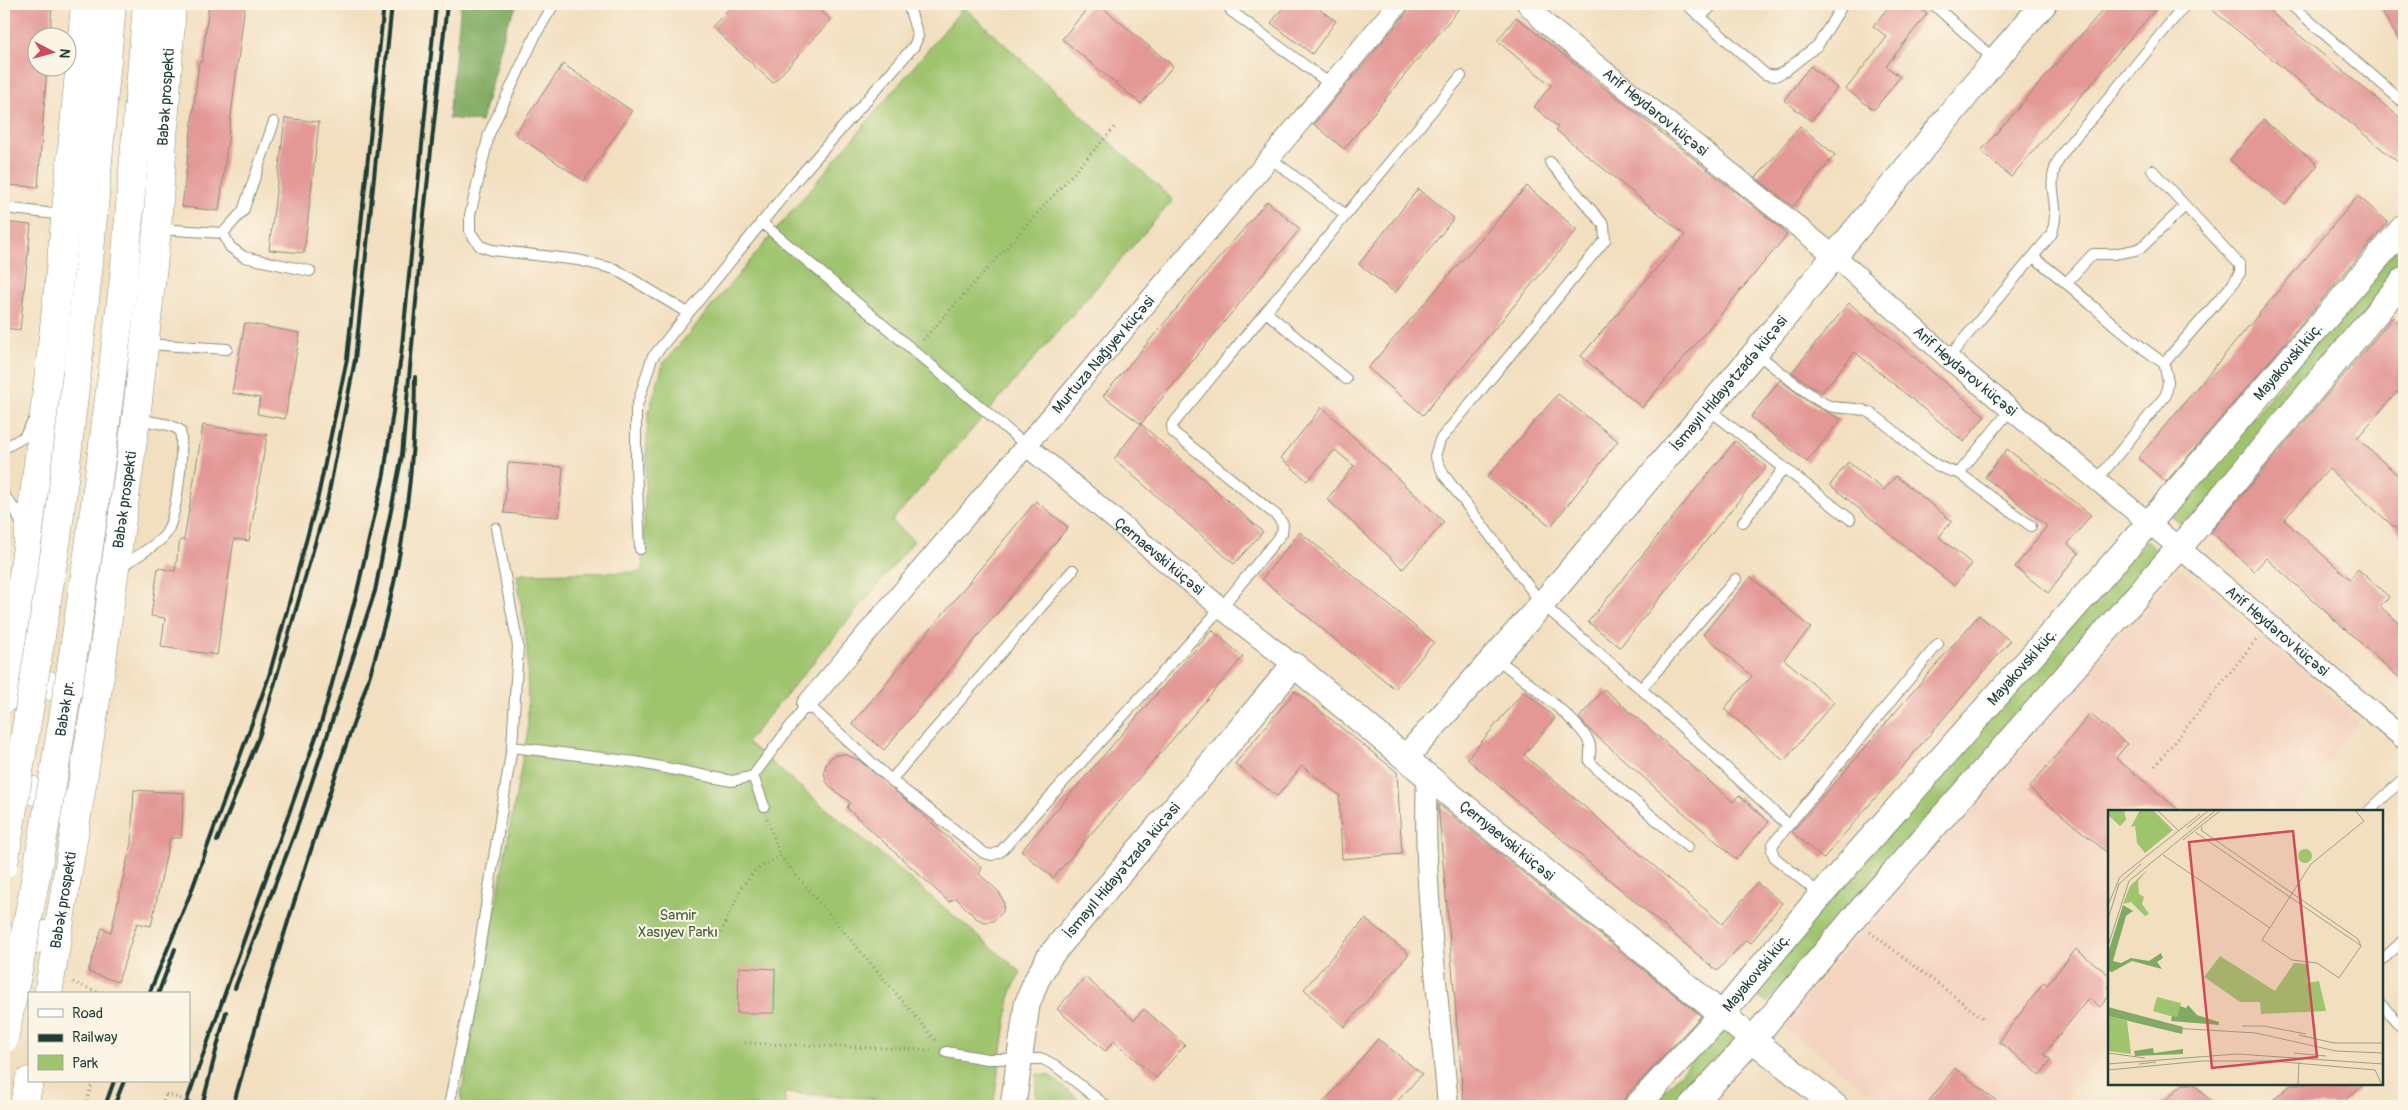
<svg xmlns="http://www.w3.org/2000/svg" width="2408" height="1110" font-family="Pangolin,sans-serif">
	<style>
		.built { fill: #f4d3c0 }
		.green { fill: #9fc46e; stroke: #5f8051 }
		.forest { fill: #7faa61; stroke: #4f744a }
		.building { fill: #e39896 }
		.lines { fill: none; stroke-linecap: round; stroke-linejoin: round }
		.service-casing { stroke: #888e7a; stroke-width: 12 }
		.minor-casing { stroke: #888e7a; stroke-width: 22 }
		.tertiary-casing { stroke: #888e7a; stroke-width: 27 }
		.secondary-casing { stroke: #888e7a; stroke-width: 29 }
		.primary-casing { stroke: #888e7a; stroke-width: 29 }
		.path { stroke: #888e7a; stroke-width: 3; stroke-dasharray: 1 4; stroke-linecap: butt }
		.service { stroke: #fff; stroke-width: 10 }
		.minor { stroke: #fff; stroke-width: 20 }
		.tertiary { stroke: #fff; stroke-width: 25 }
		.secondary { stroke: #fff; stroke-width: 28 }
		.primary { stroke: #fff; stroke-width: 28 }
		.rail { stroke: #1f3d34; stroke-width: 4 }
		.primary-bridge-casing { stroke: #888e7a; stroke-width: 29; stroke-linecap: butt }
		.path-bridge { stroke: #888e7a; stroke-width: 3; stroke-dasharray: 1 4; stroke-linecap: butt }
		.primary-bridge { stroke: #fff; stroke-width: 28 }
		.labels { text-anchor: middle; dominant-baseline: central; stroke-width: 4; stroke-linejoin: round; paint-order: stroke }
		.street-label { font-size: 15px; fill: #1f3d34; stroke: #fcf5e5 }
		.park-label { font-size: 15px; fill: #3f5f42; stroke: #fcf5e5 }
		.inset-road { fill: none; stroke: #9e9e88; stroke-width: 1 }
		.view { fill: #d1495b; fill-opacity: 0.15; stroke: #d1495b; stroke-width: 2.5 }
		.inset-edge { fill: none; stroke: #1f3d34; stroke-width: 2.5 }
	</style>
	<rect width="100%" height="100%" fill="#fcf5e5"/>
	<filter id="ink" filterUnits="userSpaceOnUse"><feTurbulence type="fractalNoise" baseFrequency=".02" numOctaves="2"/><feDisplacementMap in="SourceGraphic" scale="10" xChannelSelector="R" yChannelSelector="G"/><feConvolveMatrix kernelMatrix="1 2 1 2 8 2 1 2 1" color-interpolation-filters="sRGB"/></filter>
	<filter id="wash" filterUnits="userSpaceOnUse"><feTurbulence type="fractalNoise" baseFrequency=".0096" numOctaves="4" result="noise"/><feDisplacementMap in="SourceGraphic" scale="20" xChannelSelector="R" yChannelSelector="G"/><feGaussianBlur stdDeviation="1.12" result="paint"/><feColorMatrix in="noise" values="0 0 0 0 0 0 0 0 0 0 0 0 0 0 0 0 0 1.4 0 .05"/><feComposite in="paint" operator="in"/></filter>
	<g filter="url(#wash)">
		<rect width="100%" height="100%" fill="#f2dfc0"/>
		<!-- built -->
		<path class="built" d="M2179,567L2360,720L2290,811H2109V1044L2061,1106H1885L1782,1025Z"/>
		<!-- green -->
		<path class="green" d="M964,7L1173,200L892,521L914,541L747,742L1021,972L1011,992L993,1106L784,1093L786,1106H462L461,1096L528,729L527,649L517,574L642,572L648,415L663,364Z
			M2404,239V268L2186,528L2170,515Z
			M2147,540L2163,555L1767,1003L1752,990Z
			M1725,1024L1740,1038L1678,1106H1651Z
			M1037,1074L1049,1075L1087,1106H1035Z"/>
		<!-- forest -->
		<path class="forest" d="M461,4H518L507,24L481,122L449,118Z"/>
		<g id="blocks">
			<!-- building -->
			<path class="building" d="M4,4H52L50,38H38V68H47L38,187L4,185Z
				M209,4H245L219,211L182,207L199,62H202Z
				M733,4H813L831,20L773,83L712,27Z
				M1091,4H1098L1173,66L1141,104L1062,39Z
				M1286,4H1312L1336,21L1312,54L1271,23Z
				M1410,4H1463L1344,149L1314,124L1407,12Z
				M1891,4H1914L1927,14L1886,66L1900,77L1874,110L1846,89L1887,37L1873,26Z
				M2108,4H2160L2011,177L1981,151Z
				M2205,4H2261L2404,121V167Z
				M2377,4H2404V48Z
				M1516,17L1778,226L1787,235L1642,408L1581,356L1685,235L1556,130L1558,127L1534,107L1551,85L1497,41Z
				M563,64L632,111L584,181L515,134Z
				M1810,66L1837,88L1811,121L1784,100Z
				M285,118L319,122L304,253L269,250Z
				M2263,120L2318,165L2285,205L2230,160Z
				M1800,126L1835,155L1793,207L1756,178Z
				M1527,186L1577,230L1423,415L1368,368Z
				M1418,189L1454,218L1395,293L1359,264Z
				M2358,196L2388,222L2166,482L2138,458Z
				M1267,201L1300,229L1141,424L1103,396Z
				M4,222L31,225L20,330L4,328Z
				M1849,303L1985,416L1964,442L1855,352L1821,393L1792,372Z
				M2393,317L2404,327V399L2397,392L2357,438L2404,481V536L2329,469L2284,520L2350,579L2358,569L2389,597L2380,606L2404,628V682L2266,558L2254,571L2211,532Z
				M245,323L300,333L285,419L257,414L260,398L232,393Z
				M1780,380L1811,404L1841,419L1807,462L1751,417Z
				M1558,394L1618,441L1551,526L1487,477Z
				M1322,407L1444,522L1403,569L1327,499L1354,466L1335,450L1307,481L1281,458Z
				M1141,424L1263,532L1234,564L1114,459Z
				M203,425L267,435L249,541L234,539L217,655L161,647L165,618L151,616L158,568L175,571L180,540H184Z
				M1735,441L1766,467L1620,647L1588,622Z
				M2007,449L2091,515L2068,544L2079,553L2048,593L2015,567L2047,526L1985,477Z
				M1848,462L1884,490L1896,476L1952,521L1939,537L1972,564L1954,586L1830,485Z
				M508,463L563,467L559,517L504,513Z
				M1036,501L1068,527L884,750L852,724Z
				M1300,532L1434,642L1395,689L1262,579Z
				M1751,577L1811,628L1784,659L1834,702L1784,761L1724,709L1752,676L1703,634Z
				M1979,615L2010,641L1823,859L1792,832Z
				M1212,630L1243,657L1053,878L1021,851Z
				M1604,689L1733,802L1739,795L1769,822L1736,859L1590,730L1579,718Z
				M1295,691L1397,772L1402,854L1342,859L1339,795L1302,766L1277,796L1235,764Z
				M1524,691L1555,718L1524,755L1722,924L1757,883L1782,903L1751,943L1746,940L1717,971L1467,759Z
				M2090,714L2127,744L2116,758L2180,811H2109V854L2029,788Z
				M844,754L859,760L920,812L982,868L979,874L999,892L1004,903L1003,912L993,921L984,922L976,918L956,898L949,902L847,808L850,802L831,788L826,781L824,771L827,763L833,756Z
				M134,790L184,793L181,838H170L151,926L137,923L118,982L88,972L102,928L111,932L131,843Z
				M1438,804L1701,1016L1626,1096L1622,1106H1464Z
				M1365,919L1409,954L1344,1027L1304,989Z
				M2076,949L2109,975V996L2100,1007L2089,998L2044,1054L2051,1060L2040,1075L1999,1042L2044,982L2047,985Z
				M739,967L775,969L774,1013H737Z
				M1085,977L1134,1020L1144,1009L1185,1045L1156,1078L1114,1041L1105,1051L1057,1009Z
				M1378,1039L1422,1074L1393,1106H1320Z
				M1955,1068L2003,1106H1925Z
				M2183,1084H2194L2215,1106H2159Z
				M2292,1084H2364L2338,1106H2266Z"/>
		</g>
	</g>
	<g filter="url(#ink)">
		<use href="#blocks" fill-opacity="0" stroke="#888e7a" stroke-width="1"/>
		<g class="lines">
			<defs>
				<path id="service" d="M554,4L536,34L489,134L470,215V232L480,246L492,250L578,260L615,269L688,313
					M1229,4L1231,11L1330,84
					M1686,4L1765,74L1775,76L1785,71L1818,45L1843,4
					M1933,4L1995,60
					M2290,4L2404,103
					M1702,15L1714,4
					M1270,158L1346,215
					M1550,162L1604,225L1605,240L1440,440L1435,456L1444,475L1542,604L1641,689L1788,825
					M4,208L64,215
					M761,222L1027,446
					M158,229L223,233L243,211L274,122
					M223,233L230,247L244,257L310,271
					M2033,257C2079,290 2117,332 2164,363
					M2067,282L2093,254H2114L2135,250L2142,247L2184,207
					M1266,312L1346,379
					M146,344L227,349
					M1756,353C1770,363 1817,403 1830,406C1842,410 1856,406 1868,412C1900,429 1922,467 1959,473L2031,526
					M1948,358L2051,235C2062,207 2047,192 2055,168C2061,151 2082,129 2094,116C2125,78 2155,41 2186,4
					M1707,408L1850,519
					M4,448L24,437L34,420
					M1959,473L2011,409
					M2097,480L2166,395L2168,381L2164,363L2232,285L2240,273V265L2152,170
					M4,495L16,511L22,526
					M1743,522L1784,468
					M640,549L636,466V409L652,358L793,184L914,46L918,36L908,4
					M119,568C132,559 156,546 165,535C177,519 184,450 180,430L169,425L137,419
					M1495,657C1514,673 1587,724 1590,746C1591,751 1589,756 1590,762L1596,768L1688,847
					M1641,689L1736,579
					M512,747L635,762L732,781L753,776L807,704L891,780L984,853L992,855L1000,852L1221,608L1282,533L1283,524L1277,516L1173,432L1172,425L1461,76
					M753,776L764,806
					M891,780L1073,570
					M2369,811L2404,778
					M1821,895L1775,858L1772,851L1773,844L1938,644
					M2382,960L2404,940
					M2382,1005L2404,1030
					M946,1052L987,1059H1043L1056,1066L1106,1106
					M449,1106L476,968L512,747L518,646L496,528"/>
				<g id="minor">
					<path id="s1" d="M1527,4L1547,25L1843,263L1948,358L2189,556L2404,739"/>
					<path id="s2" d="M1027,446L1221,608L1294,665"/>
					<path id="s3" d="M807,704L1270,158L1398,4"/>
					<path d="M1427,776C1422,884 1439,998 1448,1106"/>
				</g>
				<g id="tertiary">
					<path id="s4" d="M1406,757L1542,604L1755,353L1995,60L2044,4"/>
					<path id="s5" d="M1013,1106L1027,1005L1036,981L1050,956L1294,665L1427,776L1835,1106"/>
					<path id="s6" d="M1637,1106L1723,1013L1821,895L2149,523L2404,227"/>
					<path d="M1691,1106L1753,1039L1853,919L2179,548L2404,280"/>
				</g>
				<g id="secondary">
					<path d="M21,661C32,687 67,697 88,675"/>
					<path d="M4,699C42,469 65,236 85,4"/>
					<path d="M4,791C28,789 54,788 67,813"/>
					<path d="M4,939L27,943L45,935"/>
					<path id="s7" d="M48,994L100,675L136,419L157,229L172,4"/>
					<path d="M24,1106L29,1081"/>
				</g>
				<path id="primary" d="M77,371L88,273L112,4
					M112,375L124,277L147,4"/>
			</defs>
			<!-- service casing -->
			<use href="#service" class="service-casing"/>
			<!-- minor casing -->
			<use href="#minor" class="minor-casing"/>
			<!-- tertiary casing -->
			<use href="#tertiary" class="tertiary-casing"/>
			<!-- secondary casing -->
			<use href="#secondary" class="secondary-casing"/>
			<!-- primary casing -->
			<use href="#primary" class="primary-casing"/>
			<!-- path -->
			<path class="path" d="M923,340L1115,127
				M2155,766L2257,639
				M767,818L780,856L937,1042
				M1870,932L1984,1019
				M719,937L742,886L756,870L780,856
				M73,982L102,994
				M745,1043L932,1050
				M85,1106L93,1081
				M162,1106L166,1094"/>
			<!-- service -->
			<use href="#service" class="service"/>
			<!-- minor -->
			<use href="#minor" class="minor"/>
			<!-- tertiary -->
			<use href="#tertiary" class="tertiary"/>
			<!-- secondary -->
			<use href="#secondary" class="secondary"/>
			<!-- primary -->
			<use href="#primary" class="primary"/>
			<!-- rail -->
			<path class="rail" d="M217,841L260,734L327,502L355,360L392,4
				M235,988L296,830L375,591L402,455L424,214L447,4
				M149,994L191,892L269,676L317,501L347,359L384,4
				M158,994L175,949
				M105,1106L114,1081
				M114,1106L124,1081
				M185,1106L322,720L356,596L384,474L401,356L436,4
				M202,1106L226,1012
				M233,1106C262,1003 294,900 328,798C343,751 361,705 375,658C402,567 415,472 415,377"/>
			<defs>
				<g id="primary-bridge">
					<path d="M4,864L57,538L77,371"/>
					<path id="s8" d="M4,1039C50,820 84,598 112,375"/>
				</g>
			</defs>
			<!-- primary-bridge casing -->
			<use href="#primary-bridge" class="primary-bridge-casing"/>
			<!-- path-bridge -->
			<path class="path-bridge" d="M166,1094L205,1106"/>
			<!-- primary-bridge -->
			<use href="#primary-bridge" class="primary-bridge"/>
		</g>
	</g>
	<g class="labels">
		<!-- street labels -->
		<g class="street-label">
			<text stroke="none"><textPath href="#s7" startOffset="905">Babək prospekti</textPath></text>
			<text stroke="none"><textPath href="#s1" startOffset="168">Arif Heydərov küçəsi</textPath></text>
			<text stroke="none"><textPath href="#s3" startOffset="458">Murtuza Nağıyev küçəsi</textPath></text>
			<text stroke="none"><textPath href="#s6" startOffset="989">Mayakovski küç.</textPath></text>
			<text stroke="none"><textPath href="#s1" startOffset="572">Arif Heydərov küçəsi</textPath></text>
			<text stroke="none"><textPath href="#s4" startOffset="494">İsmayıl Hidayətzadə küçəsi</textPath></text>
			<text stroke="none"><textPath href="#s7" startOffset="500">Babək prospekti</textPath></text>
			<text stroke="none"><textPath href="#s2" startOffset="172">Çernaevski küçəsi</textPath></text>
			<text stroke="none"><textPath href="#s1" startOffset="978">Arif Heydərov küçəsi</textPath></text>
			<text stroke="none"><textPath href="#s6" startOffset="584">Mayakovski küç.</textPath></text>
			<text stroke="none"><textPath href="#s8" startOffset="336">Babək pr.</textPath></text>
			<text stroke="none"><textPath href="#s5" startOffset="812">Çernyaevski küçəsi</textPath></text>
			<text stroke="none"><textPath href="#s5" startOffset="268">İsmayıl Hidayətzadə küçəsi</textPath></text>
			<text stroke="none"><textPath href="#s7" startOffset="95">Babək prospekti</textPath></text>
			<text stroke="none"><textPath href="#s6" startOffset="179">Mayakovski küç.</textPath></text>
		</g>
		<!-- park labels -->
		<g class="park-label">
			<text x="678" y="915">Samir<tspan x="678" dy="17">Xasıyev Parkı</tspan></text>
		</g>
	</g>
	<!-- overview -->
	<g transform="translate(2108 810)">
		<rect width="275" height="275" fill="#f2dfc0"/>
		<path d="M1,0H16L18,10L12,16L0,5ZM32,0H45L65,20L37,43L29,33L27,16L23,17ZM190 46a7 7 0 1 1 14 0a7 7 0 1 1-14 0ZM40,59L30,71L31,84L36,87L34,94L41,104L37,106L23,92L15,94L22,76ZM112,146L167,181L186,153L199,154V173L211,171L218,201L153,204L152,192H132L96,167ZM49,187L73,193L69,208L45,201ZM0,206L19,211L23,244L0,241Z" fill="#9fc46e"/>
		<path d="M15,95L25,101L18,106L5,151L13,153L23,148L41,151L53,143L55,148L49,152L54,159L24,151L4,162L0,161V143ZM80,195L89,205L111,212V215L63,211L64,206L69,207L72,196L78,198ZM0,197L75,217L74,224L0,206ZM45,238L46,243L75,239V244L27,246L26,241Z" fill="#7faa61"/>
		<path class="inset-road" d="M49,0L71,21M247,0L256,11L203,54L154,130L184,150L209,153L231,168L253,136M94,17L93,20L250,129L253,136M79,18L101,0M87,22L252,135M75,30L113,0M55,45L162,118M0,95L12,67L92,4M0,109L11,74L33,54M0,136L21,71L108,0M0,201L65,218L148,223L228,241L275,243M134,216H156L198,224M191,225L226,233H275M0,243L37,248M186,243L218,246M0,254L129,244L275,254M31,254L48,252M0,260L94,251H164L267,260L274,275M190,275L191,252"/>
		<path class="view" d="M185,21L209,247L104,258L81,32Z"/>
		<rect width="275" height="275" class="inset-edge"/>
	</g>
	<!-- margin -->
	<rect width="2408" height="1110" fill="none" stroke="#fcf5e5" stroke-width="20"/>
	<!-- legend -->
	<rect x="28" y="992" width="162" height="90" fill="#fcf5e5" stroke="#a4ab9e"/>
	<rect x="38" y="1009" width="25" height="8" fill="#ffffff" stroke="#a4ab9e"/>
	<text x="72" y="1018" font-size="15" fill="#1f3d34">Road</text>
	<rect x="38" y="1034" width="25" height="8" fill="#1f3d34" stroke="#a4ab9e"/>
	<text x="72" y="1042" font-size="15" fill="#1f3d34">Railway</text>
	<rect x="38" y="1055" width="25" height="15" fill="#9fc46e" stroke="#a4ab9e"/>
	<text x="72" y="1068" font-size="15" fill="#1f3d34">Park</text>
	<!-- north arrow -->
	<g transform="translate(52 52) rotate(96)"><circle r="24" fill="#fcf5e5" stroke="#a4ab9e"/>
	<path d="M0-4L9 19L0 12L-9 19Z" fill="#d1495b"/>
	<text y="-8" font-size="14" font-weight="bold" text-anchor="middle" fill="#1f3d34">N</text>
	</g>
</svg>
